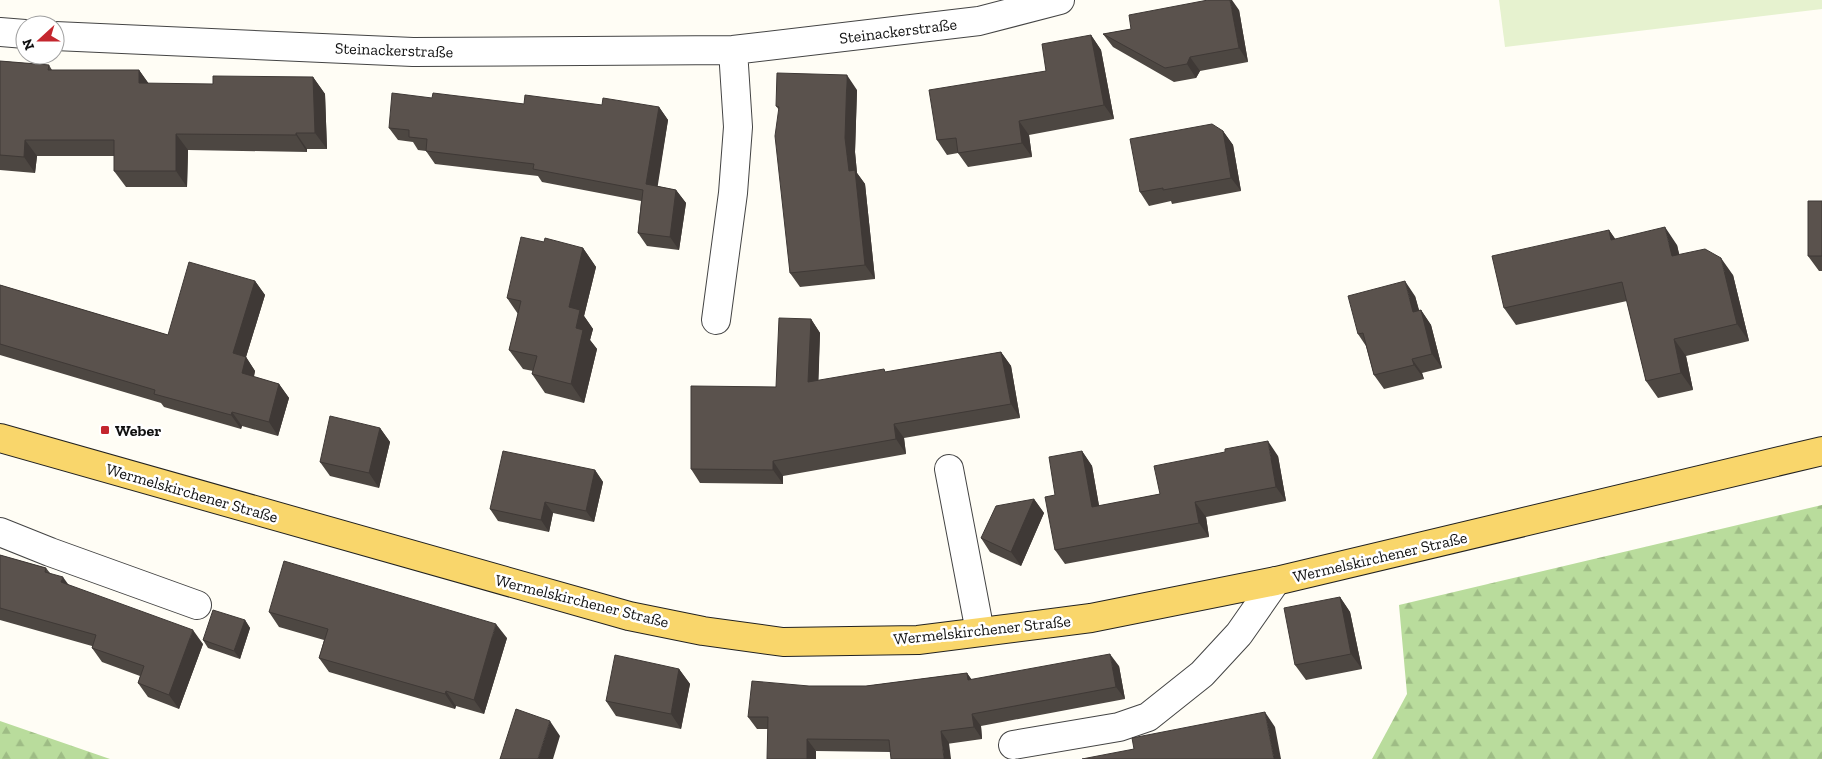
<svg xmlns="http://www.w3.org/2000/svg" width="1822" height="759" font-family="'Zilla Slab',serif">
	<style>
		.forest { fill: url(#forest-firs) }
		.pitch { fill: #e6f2cf }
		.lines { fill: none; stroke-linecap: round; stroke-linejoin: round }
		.minor-casing { stroke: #444; stroke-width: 30 }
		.major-casing { stroke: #222; stroke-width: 30 }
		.minor { stroke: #fff; stroke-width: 28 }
		.major { stroke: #f9d66b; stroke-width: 28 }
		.wall { fill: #4d4742 }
		.shaded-wall { fill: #3f3936 }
		.building { fill: #5a524d; stroke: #3f3936 }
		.poi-dot { fill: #c4262e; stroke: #fff; stroke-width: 2 }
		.labels { text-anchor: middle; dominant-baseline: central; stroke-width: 5; stroke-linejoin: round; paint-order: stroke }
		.street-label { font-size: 16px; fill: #111; stroke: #fff }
		.poi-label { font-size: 16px; font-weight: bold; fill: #111; stroke: #fff; text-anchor: start }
	</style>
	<defs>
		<pattern id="forest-firs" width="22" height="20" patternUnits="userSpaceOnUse" patternTransform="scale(1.25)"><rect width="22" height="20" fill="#b9dc9c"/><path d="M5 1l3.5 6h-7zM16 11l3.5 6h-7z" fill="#9ebc85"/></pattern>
	</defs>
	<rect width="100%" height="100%" fill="#fffdf5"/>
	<!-- forest -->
	<path class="forest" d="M1822,505V759H1372L1407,694L1399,605Z
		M0,721L110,759H0Z"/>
	<!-- pitch -->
	<path class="pitch" d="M1499,0H1822V9L1505,47Z"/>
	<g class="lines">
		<defs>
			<path id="minor" d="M0,32L25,34
				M55,36L413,52L733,50L979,21L1060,0
				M716,320L733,193L738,127L733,50
				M949,469L980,632
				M0,532L50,552L197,605
				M1013,745L1119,727L1148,717L1202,674L1239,634L1276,581"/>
			<path id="major" d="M0,438L629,616L703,631L783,642L918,640L1091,618L1276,581L1822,451"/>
		</defs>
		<!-- minor casing -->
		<use href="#minor" class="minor-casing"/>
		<!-- major casing -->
		<use href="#major" class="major-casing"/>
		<!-- minor -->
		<use href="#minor" class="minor"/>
		<!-- major -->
		<use href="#major" class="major"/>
	</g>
	<!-- wall -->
	<path class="wall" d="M1239,10L1248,62L1200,71L1196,78L1174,82L1113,47L1103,34Z
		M1091,35L1101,50L1114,119L1029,135L1032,157L968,167L958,153L947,155L937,140L1046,71Z
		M0,61L49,65L52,70H139L149,84H213L313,77L325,94L327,149H307V152L188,150L187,187H126L114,171V156H37L35,173L0,170Z
		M857,90L855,152L857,173L865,184L875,279L800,287L790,273L779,110L776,106Z
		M432,98L524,104L602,105L659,107L668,120L657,186L676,190L686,203L679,250L647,246L638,233L641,201L542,182L538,176L435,164L426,151L418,150L413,142L398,140L389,128Z
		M1223,131L1233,145L1241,191L1172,204L1171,201L1149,206L1140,192Z
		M1822,201V271H1819L1808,256Z
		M1609,230L1615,239L1677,245L1679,255L1733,275L1749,341L1686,356L1693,390L1658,398L1646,381L1627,301L1516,325L1504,308Z
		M544,242L583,248L596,267L584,316L593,329L590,340L597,349L584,403L545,393L532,374L533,371L523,369L509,350L518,314L507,298Z
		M255,281L265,295L246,357L255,371L254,377L279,384L289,398L278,436L242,426L241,429L164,407L161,403L0,355V285L168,335Z
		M1415,296L1419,311L1421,310L1431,325L1442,368L1422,373L1424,379L1384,389L1374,375L1366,346L1358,334Z
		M811,319L820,333L818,381L886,372L1001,352L1011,366L1020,418L904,438L906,454L783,476V484L700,483L691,469L776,387Z
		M380,428L390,442L379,488L330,476L320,462Z
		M1082,451L1092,466L1099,506L1160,494L1278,456L1286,501L1206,517L1209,537L1065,564L1055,550V495Z
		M595,470L603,482L594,522L553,513L549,532L498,521L490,509Z
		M1034,499L1044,513L1021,566L990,552L981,538Z
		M0,555L46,568L50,573L69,585L203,644L179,709L148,697L138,683L140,676L102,662L92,648V646L0,620Z
		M1340,597L1350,612L1362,669L1306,680L1295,665Z
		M269,612L507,638L484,714L456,706L455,709L329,672L319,658L324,640L279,627Z
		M245,620L250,628L240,659L208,648L203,640Z
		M1119,666L1125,699L981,726L982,739L890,752L816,751L768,729H757L748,717L809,686H866L967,673L972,680Z
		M679,669L690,684L681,729L616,716L606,701Z"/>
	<!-- shaded-wall -->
	<path class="shaded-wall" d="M1230,0H1232L1239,10L1248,62L1239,48Z
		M1091,35L1101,50L1114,119L1104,105Z
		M1190,57L1200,71L1196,78L1187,64Z
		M139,70L151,87L139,83Z
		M847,75L857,90L855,152L857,173L865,184L875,279L865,265L849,171L845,138Z
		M313,77L325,94L327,149L315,133Z
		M659,107L668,120L656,197L646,184Z
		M1019,121L1029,135L1032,157L1022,143Z
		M1223,131L1233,145L1241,191L1231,178Z
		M296,133L307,149V152L296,135Z
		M176,134L188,150L187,187L176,171Z
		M25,140L37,156L35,173L24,157Z
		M676,190L686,203L679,250L670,237Z
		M1665,227L1677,245L1684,273L1672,256Z
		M1609,230L1621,247L1611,240Z
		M583,248L596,267L584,316L593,329L590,340L597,349L584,403L571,384L576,328L569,307Z
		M1721,258L1733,275L1749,341L1737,324Z
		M255,281L265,295L246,357L255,371L251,387L242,373L233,353Z
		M1405,281L1415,296L1424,327L1413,312Z
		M1421,310L1431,325L1442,368L1432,354Z
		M811,319L820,333L818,397L808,382Z
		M1674,339L1686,356L1693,390L1681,373Z
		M1001,352L1011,366L1020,418L1011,404Z
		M1412,359L1422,373L1424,379L1414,365Z
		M279,384L289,398L278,436L269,422Z
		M232,412L242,426L241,429L231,415Z
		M894,424L904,438L906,454L896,439Z
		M380,428L390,442L379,488L369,473Z
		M1268,441L1278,456L1286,501L1276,487Z
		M1082,451L1092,466L1102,522L1092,507Z
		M773,461L783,476V484L773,470Z
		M595,470L603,482L594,522L586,511Z
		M1034,499L1044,513L1021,566L1011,552Z
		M545,502L553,513L549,532L541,520Z
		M1195,502L1206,517L1209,537L1199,523Z
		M63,577L73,591L61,582Z
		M1340,597L1350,612L1362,669L1351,654Z
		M245,620L250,628L240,659L234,651Z
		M496,624L507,638L484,714L474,700Z
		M193,630L203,644L179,709L169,695Z
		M1110,654L1119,666L1125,699L1116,687Z
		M679,669L690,684L681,729L671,714Z
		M967,673L975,685L968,680Z
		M446,691L456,706L455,709L445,694Z
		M1265,712L1275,727L1281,759H1274Z
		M972,714L981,726L982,739L974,727Z
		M550,721L560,736L553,759H538Z
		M941,731L949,743L951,759H944Z
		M807,739L816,751V759H807Z"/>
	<!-- building -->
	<path class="building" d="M1208,0H1230L1239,48L1190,57L1187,64L1165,68L1103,34L1131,29L1129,15Z
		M1091,35L1104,105L1019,121L1022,143L958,153L956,138L937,140L929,90L1046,71L1042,44Z
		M0,61L49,65L48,70H139V83L213,84V76L313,77L315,133H296V135L176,134V171H114V140H25L24,157L0,155Z
		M777,73L847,75L845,138L849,171L855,170L865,265L790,273L775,136L779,107L776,106Z
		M392,93L432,98L433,93L524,104L525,95L602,105L603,98L659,107L646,184L676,190L670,237L638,233L643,190L533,169L534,164L426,151L427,139L409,137V130L389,128Z
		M1212,124L1223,131L1231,178L1163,190V188L1140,192L1130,139Z
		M1808,201H1822V256H1808Z
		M1665,227L1672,256L1705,249L1721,258L1737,324L1674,339L1681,373L1646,381L1622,282L1504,308L1492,256L1609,230L1611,240Z
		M521,237L544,242L545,238L583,248L569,307L580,310L576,328L583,330L571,384L532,374L537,356L509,350L521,301L507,298Z
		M189,262L255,281L233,353L246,357L242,373L279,384L269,422L232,412L231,415L154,394L155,390L0,344V285L168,335Z
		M1405,281L1413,312L1421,310L1432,354L1412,359L1414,365L1374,375L1363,333L1358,334L1348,296Z
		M779,318L811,319L808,382L884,369L885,372L1001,352L1011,404L894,424L896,439L773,461V470L691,469V386L776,387Z
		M330,416L380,428L369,473L320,462Z
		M1268,441L1276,487L1195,502L1199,523L1055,550L1045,497L1055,495L1049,457L1082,451L1092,507L1160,494L1154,466L1225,452V449Z
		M503,451L595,470L586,511L545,502L541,520L490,509Z
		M1034,499L1011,552L981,538L996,506Z
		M0,555L46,568L45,572L63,577L61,582L193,630L169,695L138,683L144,666L92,648L96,635L0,608Z
		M284,561L496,624L474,700L446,691L445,694L319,658L328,629L269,612Z
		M1340,597L1351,654L1295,665L1284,608Z
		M213,610L245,620L234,651L203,640Z
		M1110,654L1116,687L972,714L974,727L941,731L944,759H891L889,740L807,739V759H767L768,717H748L752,681L809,686H866L967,673L968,680Z
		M615,655L679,669L671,714L606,701Z
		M516,709L550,721L538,759H500Z
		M1265,712L1274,759H1082L1134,749L1132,738Z"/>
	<!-- markers -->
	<rect class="poi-dot" x="100" y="425" width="10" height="10" rx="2.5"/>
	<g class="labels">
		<!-- street labels -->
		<g class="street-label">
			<text transform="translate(898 31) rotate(-7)">Steinackerstraße</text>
			<text transform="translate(394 50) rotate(2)">Steinackerstraße</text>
			<text transform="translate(192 493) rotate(16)">Wermelskirchener Straße</text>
			<text transform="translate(1380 557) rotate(-13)">Wermelskirchener Straße</text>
			<text transform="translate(582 601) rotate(14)">Wermelskirchener Straße</text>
			<text transform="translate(982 630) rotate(-6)">Wermelskirchener Straße</text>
		</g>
		<!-- poi labels -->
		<g class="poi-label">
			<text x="115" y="430">Weber</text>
		</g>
	</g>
	<!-- north arrow -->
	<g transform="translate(40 40) rotate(249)"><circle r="24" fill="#ffffff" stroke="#a0a0a0"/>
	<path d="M0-4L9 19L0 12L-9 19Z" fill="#c4262e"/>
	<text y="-8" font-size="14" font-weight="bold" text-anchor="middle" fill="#111111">N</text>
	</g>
</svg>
